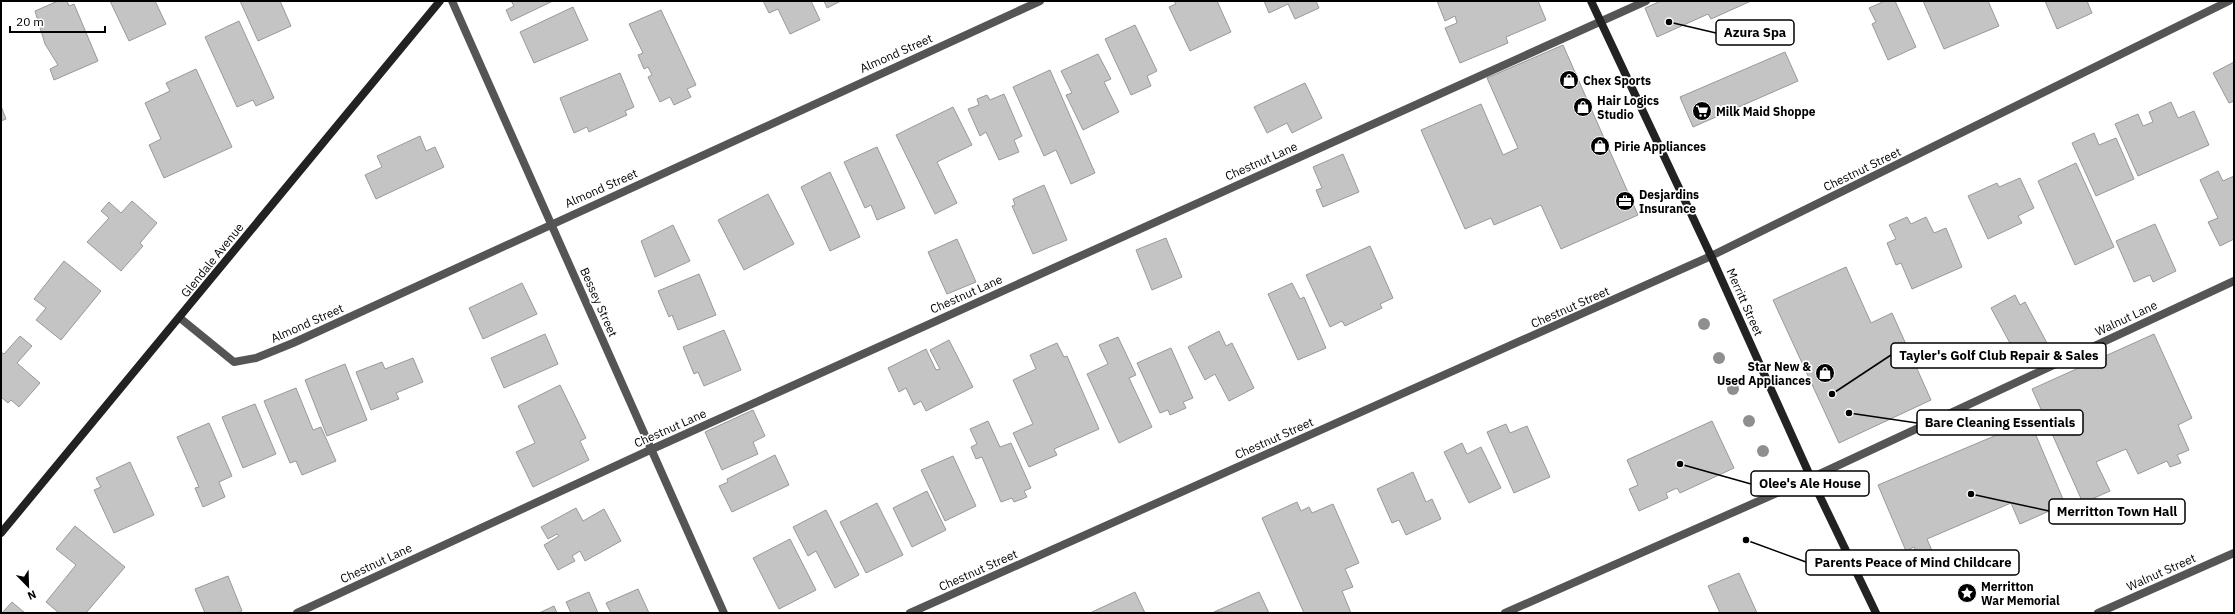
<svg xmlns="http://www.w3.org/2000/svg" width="2235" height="614" font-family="'IBM Plex Sans',sans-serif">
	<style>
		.building { fill: #c4c4c4; stroke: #999 }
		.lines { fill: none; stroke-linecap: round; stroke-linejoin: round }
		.lane { stroke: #555; stroke-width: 8 }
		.street { stroke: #555; stroke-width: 8 }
		.secondary { stroke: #222; stroke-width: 8 }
		.tree { fill: #8f8f8f }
		.labels { text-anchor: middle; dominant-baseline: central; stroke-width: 3.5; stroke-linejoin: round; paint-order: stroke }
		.street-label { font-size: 12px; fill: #000; stroke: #fff }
		.poi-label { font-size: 12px; font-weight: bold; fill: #000; stroke: #fff; text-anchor: start }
		.leader { fill: none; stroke: #000; stroke-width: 1.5 }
		.callout-dot { fill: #000; stroke: #fff; stroke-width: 1.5 }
		.callout { fill: #fff; stroke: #000; stroke-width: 1.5 }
		.callout-label { font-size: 13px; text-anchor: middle; font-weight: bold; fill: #000 }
	</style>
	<rect width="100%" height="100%" fill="#fff"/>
	<!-- building -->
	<path class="building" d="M58,1H67L69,6L74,4L98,61L54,80L50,69L58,65L45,44L35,11Z
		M110,1H155L166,24L129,41Z
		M240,1H280L291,26L258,41Z
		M511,1H553L511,21L506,10L514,6Z
		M763,1H811L820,20L790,34L778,9L769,13Z
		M824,1H841L827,8Z
		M1174,1H1217L1231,32L1190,51L1169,7L1176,4Z
		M1264,1H1316L1319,8L1295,19L1288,4L1269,13Z
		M1437,1H1538L1546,20L1506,37L1508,43L1460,63L1445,28L1457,23L1455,16L1445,21Z
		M1661,1H1751L1711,19L1708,14L1657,37L1645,8Z
		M1885,1H1895L1916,47L1888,60L1872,24L1876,22L1869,8Z
		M1923,1H1988L1999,26L1944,49Z
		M2045,1H2087L2092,13L2057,29Z
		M573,7L588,40L534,63L520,32Z
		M661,10L696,85L687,89L691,97L674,105L670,97L660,102L648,77L652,75L648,67L644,69L638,55L643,53L629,24Z
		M239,21L274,98L256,106L253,100L237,107L205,37Z
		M1135,25L1157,71L1147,76L1151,86L1131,95L1105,39Z
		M1563,45L1638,215L1561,249L1541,205L1494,225L1491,218L1465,229L1421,130L1481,104L1503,155L1518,148L1487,78Z
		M1785,52L1798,81L1693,127L1680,97Z
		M1098,54L1111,79L1104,82L1119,112L1083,130L1066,95L1072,93L1061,71Z
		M2234,62V101L2229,103L2213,73Z
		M196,69L232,147L164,178L149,145L161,139L145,103L170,91L166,83Z
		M1050,70L1095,173L1071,184L1056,150L1044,156L1013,87Z
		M620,73L634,107L625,111L627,115L589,132L587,127L574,133L560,98Z
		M1305,83L1322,118L1292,133L1287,123L1267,133L1254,107Z
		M1004,94L1022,136L1014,140L1019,152L999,160L986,132L980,136L968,109L979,105L977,99L987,95L990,100Z
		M2171,102L2178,118L2194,111L2209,145L2138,176L2115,124L2138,114L2143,126L2153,122L2149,112Z
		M1,106L6,119L1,121Z
		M953,107L972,145L937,162L957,203L935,214L896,135Z
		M2094,133L2099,145L2116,138L2134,179L2096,196L2072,143Z
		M420,136L426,151L435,147L444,167L376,199L365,175L382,167L377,156Z
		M877,147L905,208L877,220L871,205L865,208L844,162Z
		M1343,154L1359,192L1323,207L1316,190L1322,188L1313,167Z
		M2076,163L2114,247L2075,265L2038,181Z
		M2218,171L2223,181L2234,176V239L2220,246L2208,222L2218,218L2200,180Z
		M830,172L860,237L830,251L801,187Z
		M2020,178L2034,208L2018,216L2022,223L1988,239L1968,196L1997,183L1999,187Z
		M1044,185L1067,240L1033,254L1012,206L1015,205L1013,199Z
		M768,194L794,244L744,270L718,220Z
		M132,201L157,223L140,243L143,246L121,271L87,242L109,218L101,211L109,202L121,213Z
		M1907,217L1911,224L1926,217L1934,233L1946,228L1962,267L1912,289L1901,263L1896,265L1887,243L1896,239L1889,225Z
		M2155,224L2176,271L2153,282L2150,275L2134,282L2116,241Z
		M673,225L690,261L655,277L641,241Z
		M1166,238L1182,277L1152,290L1136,250Z
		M957,239L976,282L947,294L928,252Z
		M1370,246L1393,298L1380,304L1382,308L1345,326L1342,321L1330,327L1306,275Z
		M64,261L101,291L61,340L36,320L46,308L34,299Z
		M1846,267L1871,323L1892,313L1931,400L1839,443L1773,300Z
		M699,274L716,315L678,330L672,315L669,317L658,291Z
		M522,283L537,314L483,339L469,308Z
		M1292,283L1300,299L1304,297L1326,348L1298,360L1268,294Z
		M2015,295L2020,305L2025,302L2047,343L2018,358L1991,308Z
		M724,330L741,370L704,386L698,372L694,374L683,347Z
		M1219,331L1226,346L1232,343L1254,388L1229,401L1215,374L1205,380L1188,347Z
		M545,334L558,364L504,388L491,358Z
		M2154,334L2192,418L2178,425L2189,450L2177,455L2181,463L2170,467L2167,461L2138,474L2126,449L2096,462L2110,491L2083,503L2032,389Z
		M20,336L32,346L17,363L40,383L19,407L11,400L8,403L1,397V352L4,354Z
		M1118,337L1136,375L1129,378L1152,427L1119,443L1087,374L1108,364L1099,345Z
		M949,340L973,387L926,411L921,401L914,405L906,388L899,392L888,368L926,349L936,370L940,369L930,350Z
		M1057,343L1064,357L1067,356L1099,429L1054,449L1057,455L1029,467L1013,433L1033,424L1013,380L1036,369L1030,355Z
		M1171,348L1193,398L1183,402L1186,408L1170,415L1168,410L1160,413L1137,363Z
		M413,358L423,382L396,393L399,399L371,410L356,372L382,362L385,369Z
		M345,364L367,420L327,436L305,380Z
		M560,385L586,438L580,441L589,460L533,487L516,452L535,443L518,406Z
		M296,388L313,430L321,427L336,461L302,475L296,461L290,463L264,401Z
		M255,404L276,454L243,468L222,417Z
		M753,410L765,436L753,442L758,454L722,470L705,432Z
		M988,421L1000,447L1011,443L1031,488L1024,491L1027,497L1014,502L1012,498L1001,502L982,457L976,459L971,447L977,444L970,429Z
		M1712,421L1734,468L1680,493L1677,488L1666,493L1668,498L1639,511L1629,489L1638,485L1627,460Z
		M2030,421L2065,504L2020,524L2011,503L1927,539L1933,553L1919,559L1914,547L1906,551L1878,485Z
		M209,423L232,476L219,482L225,497L203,507L195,488L199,487L177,437Z
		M1506,424L1510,433L1527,426L1550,477L1514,493L1487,432Z
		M1462,443L1467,454L1481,447L1501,488L1469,503L1444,452Z
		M775,455L789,485L732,512L719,486L728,482L727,479Z
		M953,456L976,506L945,521L921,470Z
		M130,462L154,515L114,533L94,490L101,487L96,478Z
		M1413,472L1426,502L1432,499L1441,519L1406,535L1399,520L1392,523L1377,489Z
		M927,491L946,530L912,547L893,508Z
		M1297,502L1301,511L1309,507L1312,513L1333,504L1359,563L1345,569L1353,587L1342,591L1351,613H1304L1262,518Z
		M877,503L903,555L866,573L840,522Z
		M576,508L583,521L604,509L621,541L585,561L580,551L572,556L575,561L558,570L544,545L559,536L557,534L548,539L541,527Z
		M826,510L859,575L835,588L816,551L808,556L793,527Z
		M75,526L125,567L86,613H59L46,602L76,565L56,549Z
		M790,539L816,590L779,609L753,558Z
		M1739,573L1757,613H1720L1708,586Z
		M228,576L242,611L237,613H205L195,589Z
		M638,589L649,613H611L606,603Z
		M589,592L598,613H571L566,602Z
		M1135,592L1145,613H1092V612Z
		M1259,592L1269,613L1214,612Z
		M12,602L25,613H2Z
		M554,606L557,613H539Z"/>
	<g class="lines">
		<!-- lane -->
		<path class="lane" d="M297,613L650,450L1646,1
			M1505,613L1811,478"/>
		<!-- street -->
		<path class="street" d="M452,1L724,613
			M180,318L234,362L256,358L293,343L1040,1
			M1811,478L2234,281
			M910,613L1711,256L2229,1
			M2098,613L2234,553"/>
		<!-- secondary -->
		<path class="secondary" d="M1591,1L1711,256L1811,478L1876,613
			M1,533L440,1"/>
	</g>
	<!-- trees -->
	<g class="tree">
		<circle cx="1704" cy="324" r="6"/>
		<circle cx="1719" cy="358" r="6"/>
		<circle cx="1733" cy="389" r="6"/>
		<circle cx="1749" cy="421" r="6"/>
		<circle cx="1763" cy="451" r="6"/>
	</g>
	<!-- icons -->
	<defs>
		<symbol id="shop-disc" viewBox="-11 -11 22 22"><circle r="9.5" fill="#000" stroke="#fff"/><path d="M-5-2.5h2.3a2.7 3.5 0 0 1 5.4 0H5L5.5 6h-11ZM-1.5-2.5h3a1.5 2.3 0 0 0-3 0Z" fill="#fff"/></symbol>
		<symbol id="supermarket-disc" viewBox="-11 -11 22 22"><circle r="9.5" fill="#000" stroke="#fff"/><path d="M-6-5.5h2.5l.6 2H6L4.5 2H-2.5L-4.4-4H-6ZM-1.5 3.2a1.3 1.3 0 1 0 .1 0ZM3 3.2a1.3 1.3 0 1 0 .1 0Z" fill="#fff"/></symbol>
		<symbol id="office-disc" viewBox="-11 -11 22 22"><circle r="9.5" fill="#000" stroke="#fff"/><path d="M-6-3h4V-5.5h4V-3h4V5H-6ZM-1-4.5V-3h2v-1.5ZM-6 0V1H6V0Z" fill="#fff"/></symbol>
		<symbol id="sight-disc" viewBox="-11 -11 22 22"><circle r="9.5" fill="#000" stroke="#fff"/><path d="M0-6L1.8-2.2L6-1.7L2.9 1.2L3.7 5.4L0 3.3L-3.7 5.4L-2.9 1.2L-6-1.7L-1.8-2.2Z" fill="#fff"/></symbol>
	</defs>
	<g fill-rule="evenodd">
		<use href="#shop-disc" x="1558" y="69" width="22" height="22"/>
		<use href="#shop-disc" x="1572" y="96" width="22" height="22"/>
		<use href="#supermarket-disc" x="1691" y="100" width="22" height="22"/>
		<use href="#shop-disc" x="1589" y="135" width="22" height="22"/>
		<use href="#office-disc" x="1614" y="190" width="22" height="22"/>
		<use href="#shop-disc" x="1814" y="362" width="22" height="22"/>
		<use href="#sight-disc" x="1956" y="582" width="22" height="22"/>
	</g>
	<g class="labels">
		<!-- street labels -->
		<g class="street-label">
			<text transform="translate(896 53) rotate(-24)">Almond Street</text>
			<text transform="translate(1261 161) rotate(-24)">Chestnut Lane</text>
			<text transform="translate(1862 169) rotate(-26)">Chestnut Street</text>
			<text transform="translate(601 188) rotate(-24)">Almond Street</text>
			<text transform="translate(212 260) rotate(-51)">Glendale Avenue</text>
			<text transform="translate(966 294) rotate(-24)">Chestnut Lane</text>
			<text transform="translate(599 302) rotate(66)">Bessey Street</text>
			<text transform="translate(1745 302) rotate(66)">Merritt Street</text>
			<text transform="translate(1570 307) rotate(-24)">Chestnut Street</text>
			<text transform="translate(2126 318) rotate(-25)">Walnut Lane</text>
			<text transform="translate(307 323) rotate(-24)">Almond Street</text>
			<text transform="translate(670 428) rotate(-24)">Chestnut Lane</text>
			<text transform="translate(1274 438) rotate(-24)">Chestnut Street</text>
			<text transform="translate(376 563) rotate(-25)">Chestnut Lane</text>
			<text transform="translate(978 570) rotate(-24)">Chestnut Street</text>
			<text transform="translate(2161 572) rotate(-24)">Walnut Street</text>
		</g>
		<!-- poi labels -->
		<g class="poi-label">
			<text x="1583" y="80">Chex Sports</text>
			<text x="1597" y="100">Hair Logics<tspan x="1597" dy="14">Studio</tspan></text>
			<text x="1716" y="111">Milk Maid Shoppe</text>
			<text x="1614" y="146">Pirie Appliances</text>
			<text x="1639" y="194">Desjardins<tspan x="1639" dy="14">Insurance</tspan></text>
			<text x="1811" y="366" text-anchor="end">Star New &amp;<tspan x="1811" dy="14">Used Appliances</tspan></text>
			<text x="1981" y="586">Merritton<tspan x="1981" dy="14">War Memorial</tspan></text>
		</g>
	</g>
	<!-- callouts -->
	<path class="leader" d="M1669 22L1716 33M1832 394L1891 355M1849 413L1917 423M1680 464L1751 484M1971 494L2049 511M1746 540L1806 562"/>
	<g class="callout-dot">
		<circle cx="1669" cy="22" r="4"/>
		<circle cx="1832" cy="394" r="4"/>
		<circle cx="1849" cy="413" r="4"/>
		<circle cx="1680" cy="464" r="4"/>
		<circle cx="1971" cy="494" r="4"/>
		<circle cx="1746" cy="540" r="4"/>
	</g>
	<g class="callout">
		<rect x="1716" y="20" width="78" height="25" rx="4"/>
		<rect x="1891" y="343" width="215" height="25" rx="4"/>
		<rect x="1917" y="410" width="166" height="25" rx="4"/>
		<rect x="1751" y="471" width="118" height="25" rx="4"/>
		<rect x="2049" y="499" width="136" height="25" rx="4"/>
		<rect x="1806" y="550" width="213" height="25" rx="4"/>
	</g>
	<g class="callout-label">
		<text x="1755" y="37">Azura Spa</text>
		<text x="1999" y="360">Tayler's Golf Club Repair &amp; Sales</text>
		<text x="2000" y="427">Bare Cleaning Essentials</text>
		<text x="1810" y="488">Olee's Ale House</text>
		<text x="2117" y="516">Merritton Town Hall</text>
		<text x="1913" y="567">Parents Peace of Mind Childcare</text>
	</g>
	<!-- border -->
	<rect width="2235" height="614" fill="none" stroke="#000000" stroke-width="4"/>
	<!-- north arrow -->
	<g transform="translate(28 586) rotate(157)" stroke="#ffffff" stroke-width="3" paint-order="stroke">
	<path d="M0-3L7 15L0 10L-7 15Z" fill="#000000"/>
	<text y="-6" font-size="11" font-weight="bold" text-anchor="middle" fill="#000000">N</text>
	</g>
	<!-- scale -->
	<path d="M10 26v6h95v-6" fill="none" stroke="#000000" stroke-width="2"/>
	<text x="16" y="26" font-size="12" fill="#000000" stroke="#ffffff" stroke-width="3" paint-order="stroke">20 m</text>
</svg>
